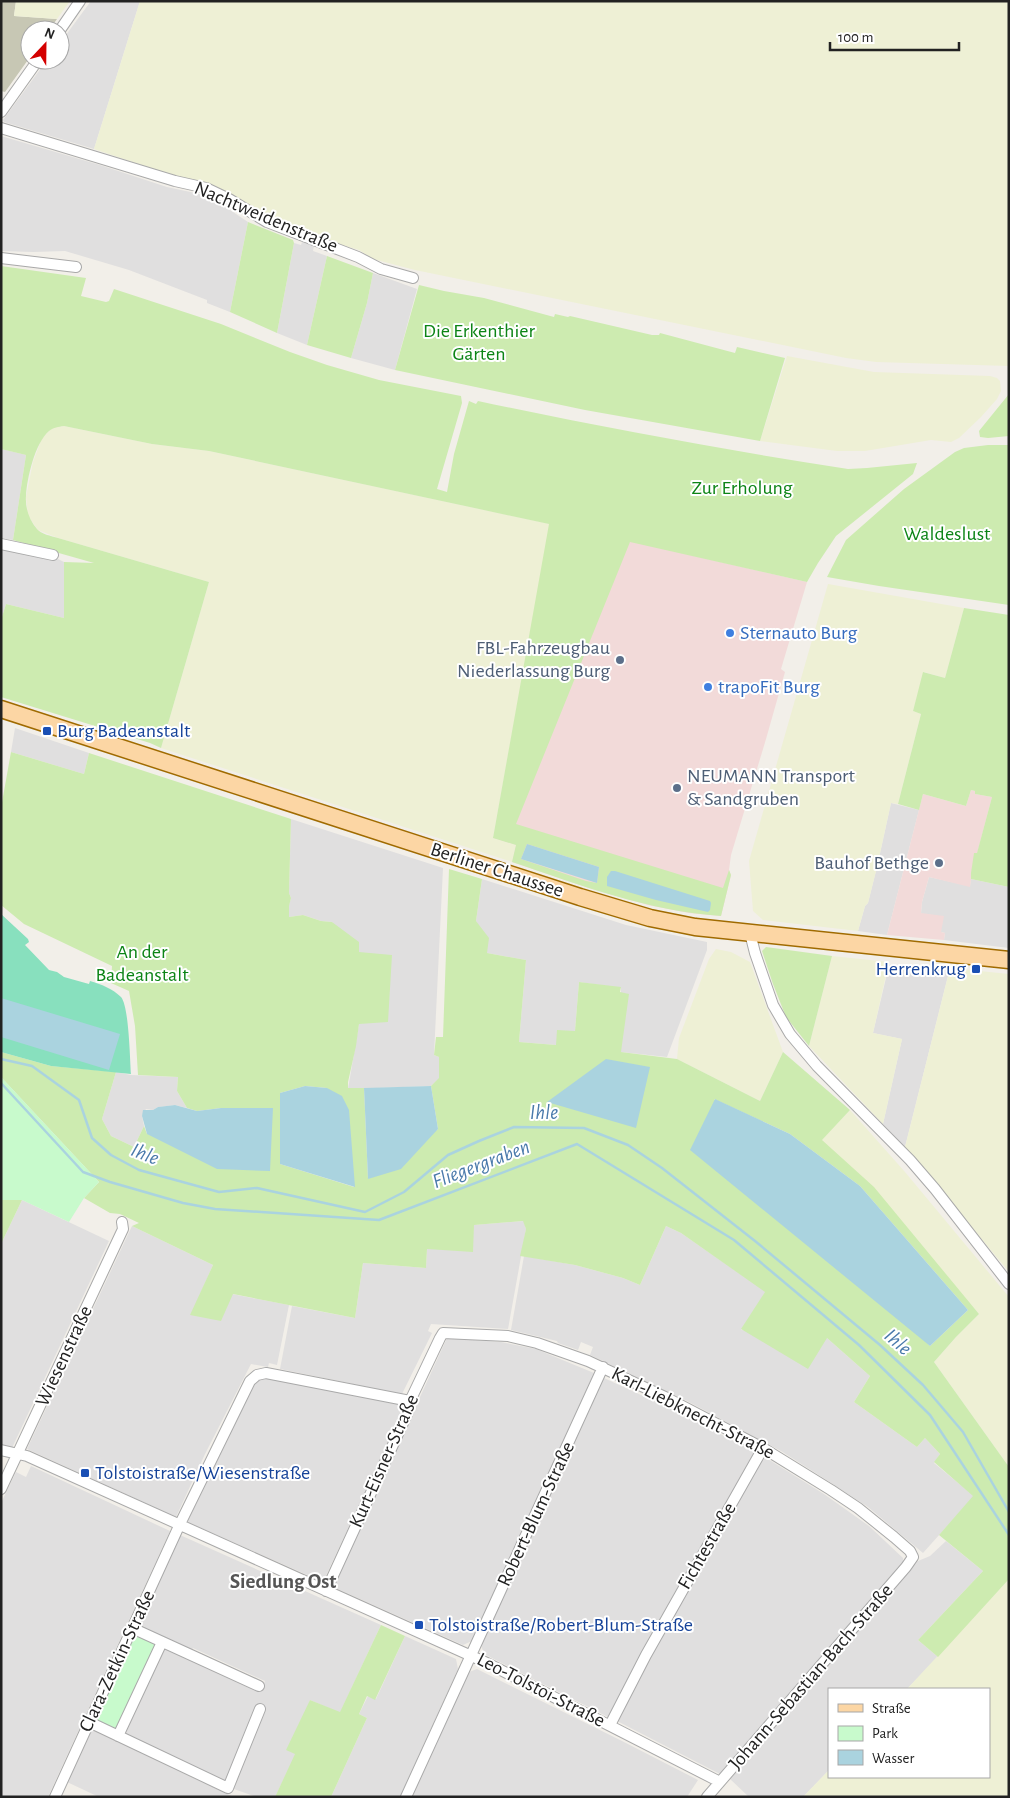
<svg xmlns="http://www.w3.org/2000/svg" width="1010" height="1798" font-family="'Alegreya Sans',sans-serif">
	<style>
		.residential { fill: #e0dfdf }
		.commercial { fill: #f2dad9 }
		.construction { fill: #c7c7b4 }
		.farmland { fill: #eef0d5 }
		.grass { fill: #cdebb0; fill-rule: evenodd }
		.park { fill: #c8facc }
		.pitch { fill: #88e0be }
		.water { fill: #aad3df }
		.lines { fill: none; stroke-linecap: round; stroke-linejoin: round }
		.stream { stroke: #aad3df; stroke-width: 2.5 }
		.street-casing { stroke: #a9a9a9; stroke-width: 12 }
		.primary-casing { stroke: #a06b00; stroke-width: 19 }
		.street { stroke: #fff; stroke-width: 10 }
		.primary { stroke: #fcd6a4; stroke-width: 16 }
		.shop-dot { fill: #3f7fe0; stroke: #fff; stroke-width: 2 }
		.service-dot { fill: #5c6f8a; stroke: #fff; stroke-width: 2 }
		.transit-dot { fill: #1a4fb4; stroke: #fff; stroke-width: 2 }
		.labels { text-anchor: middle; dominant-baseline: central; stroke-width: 4; stroke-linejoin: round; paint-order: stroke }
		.street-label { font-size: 20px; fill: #222; stroke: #fff }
		.park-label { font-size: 20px; fill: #0c8416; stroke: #fff }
		.shop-label { font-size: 20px; fill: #366cbe; stroke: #fff; text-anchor: start }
		.service-label { font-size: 20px; fill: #4e5e75; stroke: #fff; text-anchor: end }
		.transit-label { font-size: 20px; fill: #164399; stroke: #fff; text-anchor: start }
		.water-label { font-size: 21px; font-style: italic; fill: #4a7aab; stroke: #fff }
		.neighbourhood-label { font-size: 21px; font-weight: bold; fill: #555; stroke: #fff }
	</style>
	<rect width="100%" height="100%" fill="#f2efe9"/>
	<!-- residential -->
	<path class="residential" d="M91,1H140L94,149L4,122L3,120L47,60H60V43Z
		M1,136L100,165L167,187L209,196L248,222L230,312L207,303V300L129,270L65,251L33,252L1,251Z
		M302,242L314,246L313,251L327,256L307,345L277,333L294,243L301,245Z
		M373,273L417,289L395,370L351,358L367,303Z
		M2,449L26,455L13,540L1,538Z
		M1,547L58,559L64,562V618L6,604L1,620Z
		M15,728L89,753L84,774L11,752Z
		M891,803L919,810L887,935L858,931L865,906L868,903L877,867Z
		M291,819L443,868L434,1055L439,1057V1079L431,1086L348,1089L359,1024V952L332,922L321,921L303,915L289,917V905L291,898L289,893Z
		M929,877L970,886L971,879L1009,887V948L944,940L945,933L941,932L921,913L922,902Z
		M482,879L626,925L707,942V950L667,1057L621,1052V988L579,982L575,1031L556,1045L519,1042L526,960L487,953L476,921Z
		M889,965L922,968L923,965L950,968L905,1147L883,1124L902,1039L873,1033Z
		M116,1072L131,1075L178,1077L177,1091L187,1108L175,1105L158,1107L153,1110L146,1109L142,1116L144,1126L134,1147L111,1136L102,1119Z
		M22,1200L109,1241L12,1448L1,1444V1244Z
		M524,1221L526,1229L508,1329L431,1324L428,1331L432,1333L402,1394L280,1369L292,1306L355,1318L363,1263L426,1268L427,1249L473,1225Z
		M132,1226L213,1265L191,1315L232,1294L289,1305L277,1365L269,1363L268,1367L251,1364L205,1454L176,1517L27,1449Z
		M666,1226L681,1233L766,1292L741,1330L827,1338L870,1376L854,1402L917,1447L925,1438L940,1454L934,1463L974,1496L923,1553L868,1507L825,1479L781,1451L687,1401L590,1355L593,1347L581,1342L578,1350L558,1343L557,1341L511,1330L524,1256L575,1265L623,1278L640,1285Z
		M447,1338L501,1342L536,1349L594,1373L472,1641L463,1645L333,1587Z
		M267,1377L398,1404L403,1411L323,1582L187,1522L254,1383L258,1379Z
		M604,1378L680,1413L755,1452L645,1645L608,1717L484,1654L481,1645Z
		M763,1456L824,1494L869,1526L903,1558V1562L720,1774L617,1721L659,1639Z
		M31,1466L170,1531L48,1797H1V1503L16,1472L26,1477Z
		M180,1535L381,1625L340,1713L310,1700L296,1754L275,1797H257L231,1788L255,1736L253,1735L246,1733L225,1781L122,1734L162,1647L260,1692L265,1681L193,1648L192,1650L140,1626V1624Z
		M946,1541L983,1571L918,1640L938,1657L907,1689H829V1770L803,1797H749L730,1779L918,1561L930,1556Z
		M405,1636L456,1659L458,1669L400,1797H331L367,1718L359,1714L368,1696L376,1699Z
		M477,1669L622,1741L698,1780L687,1797H411L469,1672Z
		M90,1730H93L174,1766L179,1771L234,1797H99L67,1782Z"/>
	<!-- commercial -->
	<path class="commercial" d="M630,541L807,582L781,669L785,672L766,739L731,855L729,870L731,875L721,916L689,913L648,905L589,888L512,862L516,845L493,838Z
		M971,790L975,791V794L992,797L977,854L975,853L970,887L929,877L922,902L921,913L944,916L941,932L945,933L944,940L887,935L923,794L966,806Z"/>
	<!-- construction -->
	<path class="construction" d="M1,1H16L14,16L57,19L49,30H30V57L5,92L1,91Z"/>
	<!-- farmland -->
	<path class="farmland" d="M16,1H70L57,19L14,16Z
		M140,1H1009V366L876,362L846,358L415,270L373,259L359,250L329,241L318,240L263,215L236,197L205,182L171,175L94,149Z
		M787,356L874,372L990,376L997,378L1000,381L1001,391L997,399L981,417L959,438L951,442L931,440L865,451H837L760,441Z
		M64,426L152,444L209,451L550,524L493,838L516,845L512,862L161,748L209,582L58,538L38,530L28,516L26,497L33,462L42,438L50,430L55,427Z
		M828,584L964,608L945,678L924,672L913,711L921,714L898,804L891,803L877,867L868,903L865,906L858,931L763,920L753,911L749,861Z
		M716,949L731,952L750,962L783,1052L760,1101L677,1059L679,1038L698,988L709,959Z
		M832,956L889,962L873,1033L902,1039L883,1124L809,1046Z
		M950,968L1009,974V1272L905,1147Z
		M850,1110L905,1172L1009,1297V1467L934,1362L956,1337L979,1314L821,1140Z
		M1009,1579V1797H803L829,1770V1777H989V1689H907Z"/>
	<!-- grass -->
	<path class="grass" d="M248,222L293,240L294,243L277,333L230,312Z
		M327,256L373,273L367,303L351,358L307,345Z
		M1,266L86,278L81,296L106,302L109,301L114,289L221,324L290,352L327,365L379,380L461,396L462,403L437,489L447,492L454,454L469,401L476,404L478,401C600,427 724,450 848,469L867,468L917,463L913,474L836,536L818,563L807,582L630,542L516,824L723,888L729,870L731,875L721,916C648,911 580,885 512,862L516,845L493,838L549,524L209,451L152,444L64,426C58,427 54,427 49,431C35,443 27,478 26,496C25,507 29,520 37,529C41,534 51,536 58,538L209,582L161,748L150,743L1,697V620L6,604L64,618V562L94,563L13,540L26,455L1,449ZM527,844L599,867L597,883L586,881L521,859Z
		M419,285L444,291L484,298L554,317L555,314L568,317L570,316L652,335H659L660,333L735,353L737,347L785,358L760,441L585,410L395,370Z
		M1009,394V436L988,438L980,437L979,431Z
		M988,445H1009V605L879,586L827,577L846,540L904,489L955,452L964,448Z
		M964,608L1009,615V887L971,879V873L974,853H977L992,797L975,794V791L971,790L966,806L923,794L919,810L898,804L921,714L913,711L923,672L945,678Z
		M11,752L84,774L89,753L291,819L289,893L291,898L289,906V917L303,915L321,921L332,922L359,942V952L392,955L388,1022L359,1024L356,1046L348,1082V1088H364L368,1179L438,1129L431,1086L439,1078V1057L434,1055L436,1037H443L449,869L482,879L476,921L489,938L487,953L526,960L519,1042L556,1045L557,1030L575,1031L579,982L621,987L620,992L629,994L621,1052L677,1059L760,1101L783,1052L850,1110L822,1140L874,1187L979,1314L956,1337L934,1362L1009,1467V1579L938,1657L918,1640L983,1571L939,1535L973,1496L934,1462L940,1454L925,1438L917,1447L854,1402L870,1376L827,1338L808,1369L741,1329L765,1292L681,1233L666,1226L640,1285L623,1278L575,1265L520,1256L526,1229L523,1221L474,1225L473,1252L427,1249L426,1268L363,1263L355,1318L233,1294L221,1321L190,1315L213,1265L132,1226L139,1223L120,1214L110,1213L84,1198L99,1182L1,1077V1052L51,1066L116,1072L102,1119L111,1136L134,1147L144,1126L147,1134L273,1108H221L197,1111L187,1108L177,1091L178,1077L138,1075L135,1026L129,991L111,983L112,966L24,924L1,905V808ZM305,1086L327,1088L354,1187L280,1164V1093ZM714,1099L790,1134L860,1186L968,1310L930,1346Z
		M766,947L832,956L809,1046L786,1017L773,984L762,951Z
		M1,1200H22L1,1244Z
		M381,1625L405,1636L375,1700L367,1696L359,1714L367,1718L331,1797H275L295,1754L286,1750L310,1700L340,1712Z"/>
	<!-- park -->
	<path class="park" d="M1,1077L99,1182L84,1198L69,1222L22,1200H1Z
		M136,1634L151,1639L156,1645L117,1730L97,1722L95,1719L132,1637Z"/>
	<!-- pitch -->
	<path class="pitch" d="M1,914L28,939L29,942L25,945L49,970L57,972L64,977L89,984L90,981C101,984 113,989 121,997C129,1006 130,1060 131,1074L51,1066L1,1052Z"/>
	<!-- water -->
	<path class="water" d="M527,844L599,867L597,883L521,859Z
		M611,871H615L710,901L711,903L710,910L708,912L656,900L607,886V877Z
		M1,998L120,1034L109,1070L1,1037Z
		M606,1059L650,1067L636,1128L547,1102Z
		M305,1086L327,1088L342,1096L349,1110L355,1187L280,1164V1093Z
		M431,1086L438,1129L401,1169L368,1179L364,1088Z
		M715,1099L790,1134L860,1186L968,1310L930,1346L690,1150Z
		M175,1105L197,1111L221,1108H273L270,1171L217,1169L147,1134L142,1116L143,1110H153L158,1107Z"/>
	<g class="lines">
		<!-- stream -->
		<path class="stream" d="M1,1059L32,1066L79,1100L92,1138L111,1155L139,1170L219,1192L257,1188L365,1212L404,1192L448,1155L479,1141L514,1127L584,1128L628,1145L662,1168L755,1241L880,1345L923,1385L963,1432L1009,1512
			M1,1083L83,1172L110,1182L183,1203L215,1209L379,1220L577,1144L734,1240L859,1345L930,1415L1009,1535"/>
		<defs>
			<path id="street" d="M60,30L80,1
				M1,112L38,60
				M1,128L175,181L206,188L229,199L267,222L358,257L381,269L413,278
				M1,258L76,267
				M1,544L53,555
				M750,933L755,953L773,1005L790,1034L817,1066L910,1160L935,1189L1009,1284
				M1,1450L27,1456L487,1663L720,1782
				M1,1489L123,1229L122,1222
				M326,1591L408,1412L410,1401L440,1338L443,1333L508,1336L537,1343L588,1361L665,1397L763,1448L831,1490L858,1508L894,1537L910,1551L913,1557L906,1567L707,1797
				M132,1628L259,1686
				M89,1722L228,1788L260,1709
				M610,1725L646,1655L763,1448
				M118,1736L162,1642
				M55,1797L179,1526L250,1381L257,1375L266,1373L410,1401
				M406,1797L603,1367"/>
			<path id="primary" d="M1,709L580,897L650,918L695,927L1009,960"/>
		</defs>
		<!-- street casing -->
		<use href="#street" class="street-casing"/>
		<!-- primary casing -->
		<use href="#primary" class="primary-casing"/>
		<!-- street -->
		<use href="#street" class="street"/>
		<!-- primary -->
		<use href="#primary" class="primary"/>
	</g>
	<!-- markers -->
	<g class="shop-dot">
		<circle cx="730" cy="633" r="5"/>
		<circle cx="708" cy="687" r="5"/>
	</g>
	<g class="service-dot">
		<circle cx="620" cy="660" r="5"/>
		<circle cx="677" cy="788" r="5"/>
		<circle cx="939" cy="863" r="5"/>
	</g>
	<g class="transit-dot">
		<rect x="42" y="726" width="10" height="10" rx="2.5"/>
		<rect x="971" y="964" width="10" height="10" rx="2.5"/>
		<rect x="80" y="1468" width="10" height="10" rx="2.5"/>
		<rect x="414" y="1620" width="10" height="10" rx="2.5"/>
	</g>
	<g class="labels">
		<!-- street labels -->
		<g class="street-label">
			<text transform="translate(266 217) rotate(23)">Nachtweidenstraße</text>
			<text transform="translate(497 870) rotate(18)">Berliner Chaussee</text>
			<text transform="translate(64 1356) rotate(-65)">Wiesenstraße</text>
			<text transform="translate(693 1413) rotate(27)">Karl-Liebknecht-Straße</text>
			<text transform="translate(384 1461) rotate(-66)">Kurt-Eisner-Straße</text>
			<text transform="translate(536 1514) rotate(-65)">Robert-Blum-Straße</text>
			<text transform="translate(707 1546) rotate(-60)">Fichtestraße</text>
			<text transform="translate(117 1661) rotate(-65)">Clara-Zetkin-Straße</text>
			<text transform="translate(811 1677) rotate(-49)">Johann-Sebastian-Bach-Straße</text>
			<text transform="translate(541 1690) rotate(27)">Leo-Tolstoi-Straße</text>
		</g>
		<!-- park labels -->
		<g class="park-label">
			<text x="479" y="331">Die Erkenthier<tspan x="479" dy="23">Gärten</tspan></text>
			<text x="742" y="488">Zur Erholung</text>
			<text x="947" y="534">Waldeslust</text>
			<text x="142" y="952">An der<tspan x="142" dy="23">Badeanstalt</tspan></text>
		</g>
		<!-- shop labels -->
		<g class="shop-label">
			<text x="740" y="633">Sternauto Burg</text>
			<text x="718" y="687">trapoFit Burg</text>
		</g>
		<!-- service labels -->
		<g class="service-label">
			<text x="610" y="648">FBL-Fahrzeugbau<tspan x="610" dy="23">Niederlassung Burg</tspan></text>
			<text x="687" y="776" text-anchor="start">NEUMANN Transport<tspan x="687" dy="23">&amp; Sandgruben</tspan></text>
			<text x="929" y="863">Bauhof Bethge</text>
		</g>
		<!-- transit labels -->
		<g class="transit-label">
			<text x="57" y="731">Burg Badeanstalt</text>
			<text x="966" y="969" text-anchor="end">Herrenkrug</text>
			<text x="95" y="1473">Tolstoistraße/Wiesenstraße</text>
			<text x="429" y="1625">Tolstoistraße/Robert-Blum-Straße</text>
		</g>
		<!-- water labels -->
		<g class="water-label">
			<text x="544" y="1112">Ihle</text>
			<text transform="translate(145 1154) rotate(22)">Ihle</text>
			<text transform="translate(481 1164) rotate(-21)">Fliegergraben</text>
			<text transform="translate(898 1342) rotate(42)">Ihle</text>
		</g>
		<!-- neighbourhood labels -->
		<g class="neighbourhood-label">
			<text x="283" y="1581">Siedlung Ost</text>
		</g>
	</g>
	<!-- border -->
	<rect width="1010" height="1798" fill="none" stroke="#222222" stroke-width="5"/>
	<!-- legend -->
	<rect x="828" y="1688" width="162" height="90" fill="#ffffff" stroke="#a7a7a7"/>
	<rect x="838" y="1704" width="25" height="8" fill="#fcd6a4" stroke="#a7a7a7"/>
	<text x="872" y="1713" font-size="15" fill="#222222">Straße</text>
	<rect x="838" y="1726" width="25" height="15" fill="#c8facc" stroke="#a7a7a7"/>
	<text x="872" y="1738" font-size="15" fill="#222222">Park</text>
	<rect x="838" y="1750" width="25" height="15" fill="#aad3df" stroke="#a7a7a7"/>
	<text x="872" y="1763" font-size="15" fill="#222222">Wasser</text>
	<!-- north arrow -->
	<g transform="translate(45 45) rotate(22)"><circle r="24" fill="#ffffff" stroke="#a7a7a7"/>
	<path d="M0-4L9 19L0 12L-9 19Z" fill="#d40000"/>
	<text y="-8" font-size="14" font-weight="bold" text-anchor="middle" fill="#222222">N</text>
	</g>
	<!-- scale -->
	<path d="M830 42v8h129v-8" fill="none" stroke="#222222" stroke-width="2.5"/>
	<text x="838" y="42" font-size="15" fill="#222222" stroke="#ffffff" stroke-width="4" paint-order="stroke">100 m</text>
</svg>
